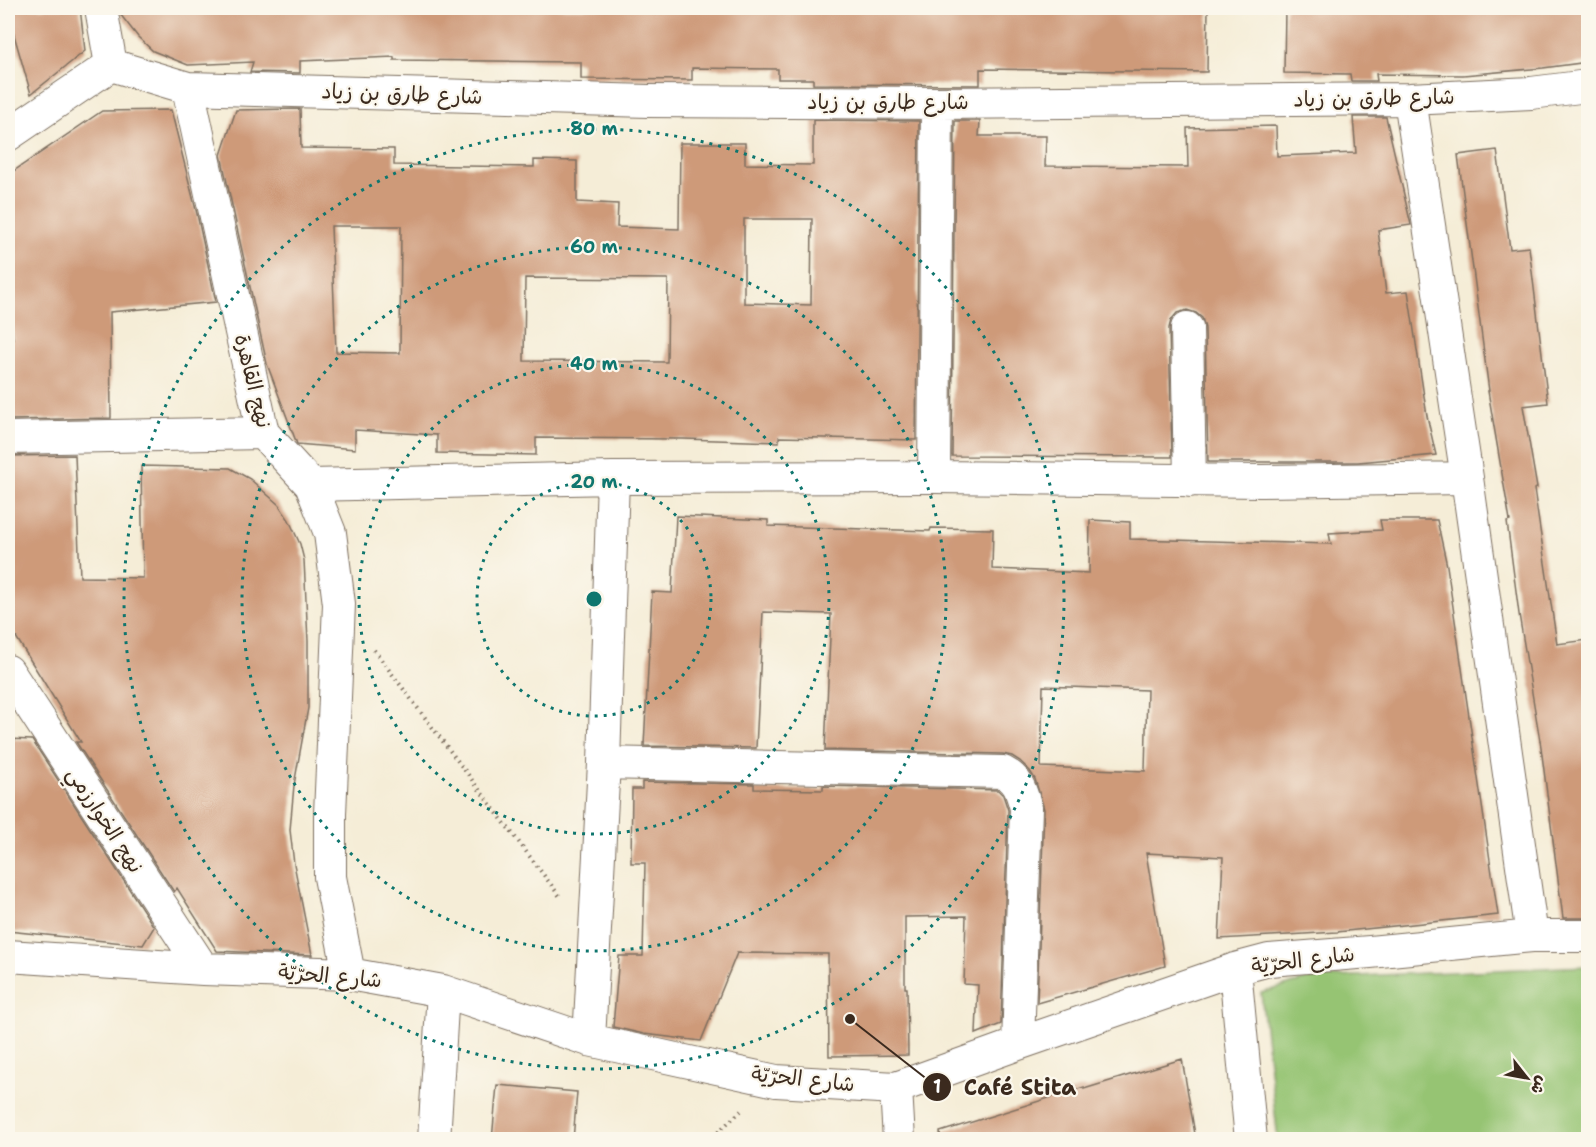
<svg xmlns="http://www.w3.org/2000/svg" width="1596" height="1147" font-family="'Shantell Sans','Playpen Sans Arabic',sans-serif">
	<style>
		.green { fill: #96c473; stroke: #687748; stroke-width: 1.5 }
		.building { fill: #ce9a79; fill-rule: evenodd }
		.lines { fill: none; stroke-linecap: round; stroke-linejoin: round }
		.minor-casing { stroke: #7c6e5f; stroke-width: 34 }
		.path { stroke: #7c6e5f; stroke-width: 4; stroke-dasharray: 1.5 4.5; stroke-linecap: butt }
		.minor { stroke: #fff; stroke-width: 32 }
		.ring { fill: none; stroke: #0f766e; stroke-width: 3; stroke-dasharray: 3 6 }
		.labels { text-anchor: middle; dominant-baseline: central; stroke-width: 4.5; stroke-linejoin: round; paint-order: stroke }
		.street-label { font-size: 21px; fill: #3b2a1e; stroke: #fbf7ec }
		.centre { fill: #0f766e; stroke: #fbf7ec; stroke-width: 3 }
		.ring-label { font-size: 18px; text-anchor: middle; font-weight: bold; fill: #0f766e; stroke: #fbf7ec; stroke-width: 4.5; stroke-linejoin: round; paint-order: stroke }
		.leader { fill: none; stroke: #3b2a1e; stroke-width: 2 }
		.callout-dot { fill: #3b2a1e; stroke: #fbf7ec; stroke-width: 2 }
		.mark-label { font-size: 18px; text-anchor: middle; font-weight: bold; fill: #fff }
		.callout-label { font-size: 22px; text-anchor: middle; font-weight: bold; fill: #3b2a1e; stroke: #fbf7ec; stroke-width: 4.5; stroke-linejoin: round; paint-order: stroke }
	</style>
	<rect width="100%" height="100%" fill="#fbf7ec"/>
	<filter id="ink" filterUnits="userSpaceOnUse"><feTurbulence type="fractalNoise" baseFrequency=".0167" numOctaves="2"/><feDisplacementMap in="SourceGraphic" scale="12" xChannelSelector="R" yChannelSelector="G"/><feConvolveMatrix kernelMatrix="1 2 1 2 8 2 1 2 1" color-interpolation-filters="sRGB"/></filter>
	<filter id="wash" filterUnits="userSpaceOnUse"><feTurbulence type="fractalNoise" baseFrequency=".008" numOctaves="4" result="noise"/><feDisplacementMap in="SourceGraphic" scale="24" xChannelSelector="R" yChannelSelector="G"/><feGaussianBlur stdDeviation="1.35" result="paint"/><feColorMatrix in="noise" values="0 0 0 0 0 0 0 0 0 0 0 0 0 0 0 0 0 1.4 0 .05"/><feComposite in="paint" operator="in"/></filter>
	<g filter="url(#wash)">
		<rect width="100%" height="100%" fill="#f5edd7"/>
		<!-- green -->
		<path class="green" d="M1588,966V1139H1278L1261,993L1312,978Z"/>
		<g id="blocks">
			<!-- building -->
			<path class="building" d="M8,8H80L85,51L31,94L8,14Z
				M119,8H1208L1207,72L980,69V85L813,84V79H778V69L692,68V80L581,79V62L394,60V57L300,61V73L250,72L253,62L188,65L153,51L138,37L120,14Z
				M1285,8H1588V62L1543,68L1463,75L1376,74L1377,81H1351L1350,74L1284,73Z
				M300,109L301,148L394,149V165L534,167V160L577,161V202L618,204L617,227L679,229L680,143H745V164L813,165V120L919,121L916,440L779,437V442L684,439L536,438V455L437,453V435L355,430V449L297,444L267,364L221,155L236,110ZM744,219H812L811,305L744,303ZM331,226H401L400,353L336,352ZM525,278L668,279L667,362L524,361Z
				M171,110L197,214L216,302L110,312L111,418L8,420V339H13L8,275V175L102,111Z
				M1353,117H1386L1411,225L1378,230L1386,293L1408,291L1427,416L1436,455L1358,462H1208L1205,328L1202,318L1196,313L1187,310L1177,313L1171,320L1169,328L1172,457L952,456L955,121H980L979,136H1046L1045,166L1188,167L1187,128L1276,126L1277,156L1356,153Z
				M1497,150L1510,249L1529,247L1548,403L1523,406L1537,488L1534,489L1557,644L1588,640V918H1563L1541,747L1519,614L1507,522L1510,521L1488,391H1489L1458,155Z
				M75,455L80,577L143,578L141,466L230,468L250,479L279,505L289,520L300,544L304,560L308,641V708L294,785L290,830L294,864L312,955L217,951L177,888L174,892L76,742H81L8,624V456Z
				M676,516L768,520V526L930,531L931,528L993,529L992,569L1089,573L1090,520L1130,522V539L1331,544L1329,533L1382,530L1380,520H1437L1447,566L1498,915L1337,932L1219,939L1223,857L1146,853L1165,966L1037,1003L1044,809L1035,779L1030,771L1020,761L1012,756L1003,754L825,750L831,614L763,612L756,748L644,746L652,592L672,593ZM1043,686L1147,690L1145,771L1041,767Z
				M8,739L32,740L154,927L143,945L8,931Z
				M642,782L754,784V789L823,790V786L998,790L1003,795L1008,810L1001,1024L976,1034L978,985L964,984L966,916L905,917V988H907L908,1055L829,1056L828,954L737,953L701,1041L644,1034L613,1027L619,956H643L645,863H631L632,789H642Z
				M1182,1059L1196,1140H941L940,1132L1084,1087V1089Z
				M497,1085L577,1092L573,1140H492Z"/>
		</g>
	</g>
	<g filter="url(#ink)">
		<use href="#blocks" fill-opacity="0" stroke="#7c6e5f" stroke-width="1.5"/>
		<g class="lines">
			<defs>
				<path id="minor" d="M101,8L111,65L188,88L263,433L311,485L330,533L339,604L330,814V877L349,974
					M188,88L648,101L937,103L1410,99L1531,93L1588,86
					M1410,99L1467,478L1532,936
					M8,135L111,65
					M1187,328L1190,481
					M8,438L263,433
					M934,477L937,103
					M613,478L604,763L1003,772C1019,780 1021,791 1026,808L1018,1044
					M311,485L613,478L934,477L1261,481L1467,478
					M8,671L203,969
					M8,956L203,969L349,974L443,991L589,1040L776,1081L896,1088L1018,1044L1235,969L1269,960L1370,952L1532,936H1588
					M1235,969L1251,1140
					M589,1040L604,763
					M896,1088L899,1140
					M434,1140L443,991"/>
			</defs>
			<!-- minor casing -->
			<use href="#minor" class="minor-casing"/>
			<!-- path -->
			<path class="path" d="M374,650L561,898
				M709,1140L741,1111"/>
			<!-- minor -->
			<use href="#minor" class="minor"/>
		</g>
	</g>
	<!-- distance rings -->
	<g class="ring">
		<circle cx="594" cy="599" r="117"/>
		<circle cx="594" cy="599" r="235"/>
		<circle cx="594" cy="599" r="352"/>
		<circle cx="594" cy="599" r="470"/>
	</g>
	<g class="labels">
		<!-- street labels -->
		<g class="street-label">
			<text transform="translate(402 94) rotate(2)">شارع طارق بن زياد</text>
			<text transform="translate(1374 98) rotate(-1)">شارع طارق بن زياد</text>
			<text x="888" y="102">شارع طارق بن زياد</text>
			<text transform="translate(253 381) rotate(76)">نهج القاهرة</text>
			<text transform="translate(105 820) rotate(57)">نهج الخوارزمي</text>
			<text transform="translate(1303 960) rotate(-7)">شارع الحرّيّة</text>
			<text transform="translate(330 976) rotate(5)">شارع الحرّيّة</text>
			<text transform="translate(803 1079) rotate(6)">شارع الحرّيّة</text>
		</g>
	</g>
	<circle cx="594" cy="599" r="9" class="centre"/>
	<g class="ring-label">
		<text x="594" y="135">80 m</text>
		<text x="594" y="253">60 m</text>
		<text x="594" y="370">40 m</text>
		<text x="594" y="488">20 m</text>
	</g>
	<!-- callouts -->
	<path class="leader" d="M850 1019L937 1087"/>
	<g class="callout-dot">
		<circle cx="850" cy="1019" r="6"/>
		<circle cx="937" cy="1087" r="15"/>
	</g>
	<g class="mark-label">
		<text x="937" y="1093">1</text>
	</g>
	<g class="callout-label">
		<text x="1020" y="1095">Café Stita</text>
	</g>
	<!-- margin -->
	<rect width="1596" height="1147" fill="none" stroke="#fbf7ec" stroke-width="30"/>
	<!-- north arrow -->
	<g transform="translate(1527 1078) rotate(121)" stroke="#fbf7ec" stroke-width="4.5" paint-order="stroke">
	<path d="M0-4.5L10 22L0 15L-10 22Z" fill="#3b2a1e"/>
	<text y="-9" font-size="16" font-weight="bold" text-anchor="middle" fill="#3b2a1e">ش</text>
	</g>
</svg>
